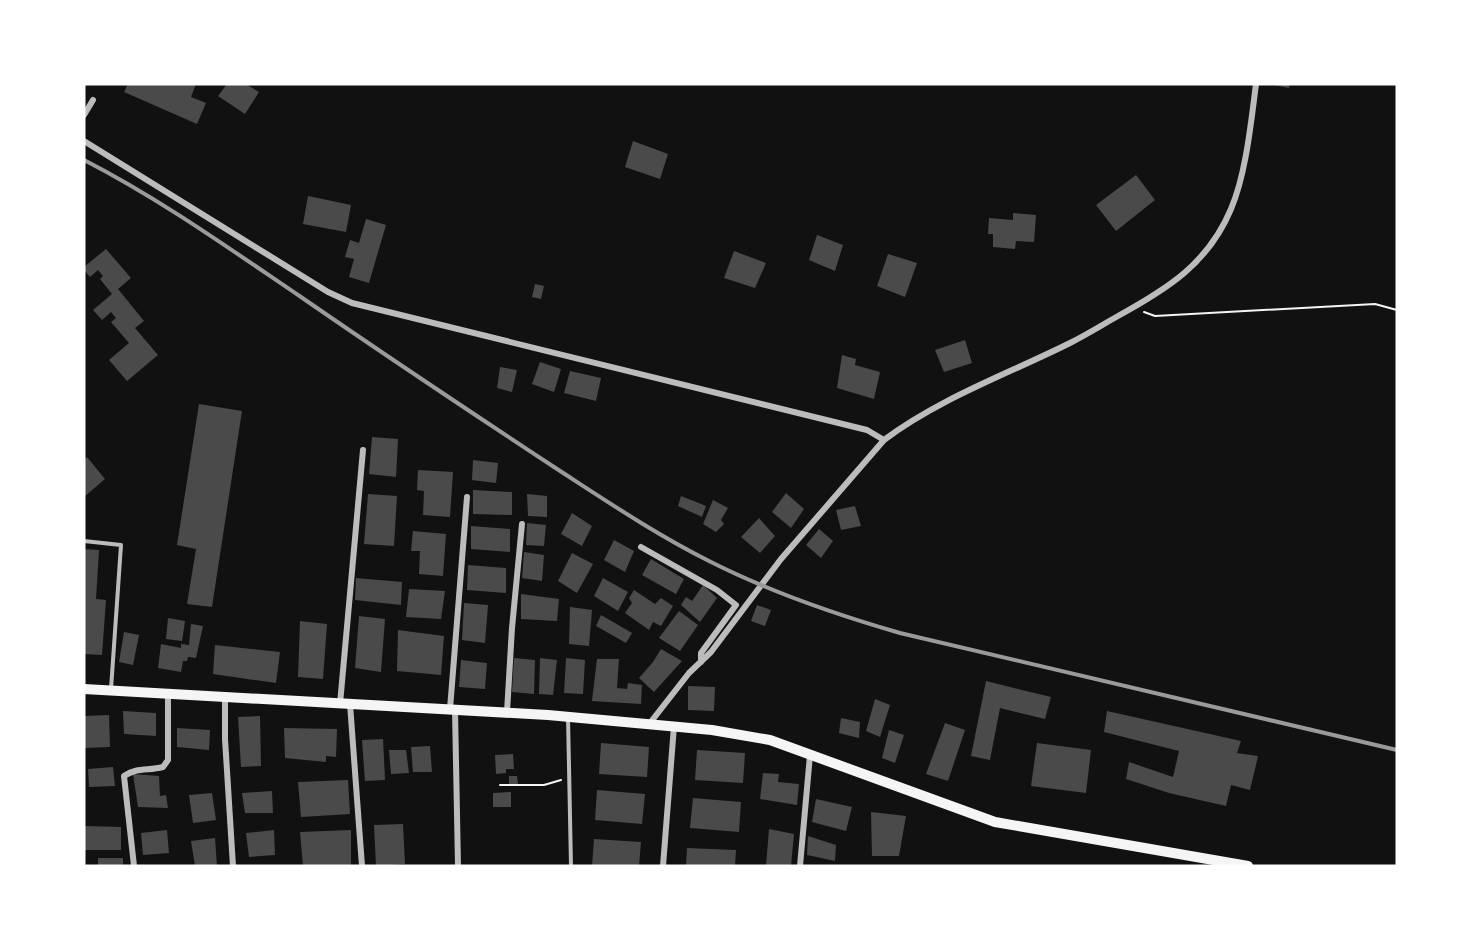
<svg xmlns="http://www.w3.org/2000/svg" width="1481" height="950" font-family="Quicksand,sans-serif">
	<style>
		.building { fill: #4a4a4a }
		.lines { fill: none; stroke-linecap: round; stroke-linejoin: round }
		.path { stroke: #f5f5f5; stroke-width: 2 }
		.service { stroke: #bcbcbc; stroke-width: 4 }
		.minor { stroke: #bcbcbc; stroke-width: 6 }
		.primary { stroke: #f5f5f5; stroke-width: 10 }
		.rail { stroke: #9a9a9a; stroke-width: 4 }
	</style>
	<rect width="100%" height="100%" fill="#111"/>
	<!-- building -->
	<path class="building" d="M128,84H196L191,97L206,103L197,124L124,92Z
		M227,84H246L259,92L245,114L218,96Z
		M1269,84H1290L1289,88Z
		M633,141L668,154L660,179L625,167Z
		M1136,175L1155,200L1116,231L1096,205Z
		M308,196L351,205L346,232L303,224Z
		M1013,213L1036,215L1034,242L1016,241L1015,249L993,247V234H988L989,218L1013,220Z
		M366,219L386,225L369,283L349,277L354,259L345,257L350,240L359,243Z
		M817,235L843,245L835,271L809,260Z
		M106,249L131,278L118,289L144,321L135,328L158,355L127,381L109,360L129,343L111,322L116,318L111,312L102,320L93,310L112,294L100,279L103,276L98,270L90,277L84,270V267Z
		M734,251L766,263L755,288L724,278Z
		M888,254L917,263L905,297L877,286Z
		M535,284L544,286L541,299L532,297Z
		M965,340L972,363L944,372L935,350Z
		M842,355L856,359L855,365L880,372L874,399L837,388Z
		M540,362L561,369L554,392L532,384Z
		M500,367L517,370L512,392L497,388Z
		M570,371L601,378L596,401L564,393Z
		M199,404L242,411L212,607L187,604L196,549L177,545Z
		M372,437L398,439L396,477L369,474Z
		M87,457L105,479L84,497V460Z
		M473,460L498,463L496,483L472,480Z
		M418,470L453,472L450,517L423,515L424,491L417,490Z
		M473,490L512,492V515L473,514Z
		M786,493L804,509L791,528L772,512Z
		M368,494L397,496L394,546L364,544Z
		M527,494L547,496V517L528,516Z
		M681,496L706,506L702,517L678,506Z
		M713,500L728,508L721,520L724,524L716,532L703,524Z
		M855,506L861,526L841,530L836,510Z
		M572,513L592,526L582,546L561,534Z
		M759,518L775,536L760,553L741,537Z
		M527,523L546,525L544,546L526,545Z
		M471,526L510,529V552L471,549Z
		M819,529L833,541L821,558L806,545Z
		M413,531L446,534L443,576L419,574L420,551H411Z
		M614,540L634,551L625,572L604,560Z
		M84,549L99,550L96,599L106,600L102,655L84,654Z
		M524,552L544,555L542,581L522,578Z
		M572,553L593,564L577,593L558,581Z
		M651,559L684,579L676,594L642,575Z
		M468,565L506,568V593L467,590Z
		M356,578L402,582L401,605L355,600Z
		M603,578L628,592L618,611L594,596Z
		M703,585L717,598L700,622L681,605L686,597L692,601Z
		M409,589L445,591L441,619L406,617Z
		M634,590L655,604L661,598L673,606L661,626L653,622L649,630L625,613L632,603L629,598Z
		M521,594L559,599L557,621L521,619Z
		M464,603L488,605L485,643L462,640Z
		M757,605L771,610L765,626L751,621Z
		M570,607L592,610L589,646L569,644Z
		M679,611L698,625L680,651L659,638Z
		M601,615L632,633L626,643L596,626Z
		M359,616L385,619L381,672L355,668Z
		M168,618L185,621L182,641L166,639Z
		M300,621L327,624L323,679L298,677Z
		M191,624L203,626L196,658L188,657L187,661H183L181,672L158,668L161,644L181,648V644L189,645Z
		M398,630L444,636L441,675L397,671Z
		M124,632L139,635L133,665L119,662Z
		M215,645L280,652L276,683L213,674Z
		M661,649L682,661L654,692L639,678L653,662Z
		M514,658L535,660L534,694L512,692Z
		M540,658L557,660L553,695L539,694Z
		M566,658L585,660L583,694L564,693Z
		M597,659H619L617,688L627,689L628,683L642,685L641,704L592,701Z
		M461,660L487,663L485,689L459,687Z
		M986,681L1051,697L1045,719L1000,708L990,760L971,756Z
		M688,686L715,687L714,711L688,710Z
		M875,699L890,705L880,737L866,731Z
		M123,711L156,713V736L124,734Z
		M1107,711L1241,741L1237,753L1258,756L1250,790L1231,785L1226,806L1169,793L1126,779L1129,762L1173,777L1179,751L1104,732Z
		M109,715L110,747L84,748V716Z
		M260,716L261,766L241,767L238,717Z
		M841,718L860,722L859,738L839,733Z
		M945,723L965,730L948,781L926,774Z
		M177,728L210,730L209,750L177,747Z
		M284,728L337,729L336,757L326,756V762L285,758Z
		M889,730L904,735L895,763L882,758Z
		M383,739L385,780L365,781L362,740Z
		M601,743L649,747L647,777L599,774Z
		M1037,743L1091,750L1086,793L1031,786Z
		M430,746L432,772H413L411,747Z
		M389,750H406L409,773L391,774Z
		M697,750L745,753L743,783L695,780Z
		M513,754L514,769H506V773L496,774L495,755Z
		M113,767L115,786L89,787L88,769Z
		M763,773L779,774L778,782L799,784L797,805L760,799Z
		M133,774L159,776L160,796L166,795L168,808L138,807Z
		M509,776H517L518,784H509Z
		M348,780L350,814L301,817L298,782Z
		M597,790L645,794L642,824L595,820Z
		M272,791L273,813H245L242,793Z
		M511,792V807H493V793Z
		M212,793L216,820L193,823L189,795Z
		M693,798L741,802L739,832L690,828Z
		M816,799L852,807L846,831L812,822Z
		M871,812L906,816L899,856H872Z
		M403,824L405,864L376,866L374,825Z
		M84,826L121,827V850H84Z
		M769,829L794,834L791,866H766Z
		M167,830L169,853L143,855L141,833Z
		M274,830L275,855L249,857L246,833Z
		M351,830V866H303L300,832Z
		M808,836L836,845L835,861L807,855Z
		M215,838L217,866H195L191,841Z
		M594,839L641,842L639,866H592Z
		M687,848L736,850L735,866H686Z
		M98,858H123V866H98Z"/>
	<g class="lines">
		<!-- path -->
		<path class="path" d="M1144,312L1155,316L1375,304L1397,310
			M500,785H544L561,780"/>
		<!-- service -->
		<path class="service" d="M84,541L121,545L111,689
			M568,717L571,866"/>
		<!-- minor -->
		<path class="minor" d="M84,115L93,100
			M84,141L328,292L352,303L867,430L884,440
			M641,547L717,590L736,605L701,653V662
			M225,698V739L233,866
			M340,704L363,450
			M350,704L362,866
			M450,709L467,497
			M455,710L458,866
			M507,712L512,628L522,524
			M650,723L689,673L711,652L781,559L884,440C940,398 1008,374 1070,343C1086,335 1102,325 1118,316C1167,289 1208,264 1231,209C1246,174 1251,122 1256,84
			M134,866L124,776C137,767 148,771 163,767L168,760V694
			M663,866L674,726
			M800,866L810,755"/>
		<!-- primary -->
		<path class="primary" d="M84,689L548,715L712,730L770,740L995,822L1248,866"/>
		<!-- rail -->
		<path class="rail" d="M84,160C160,199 230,249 301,297C385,355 469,411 554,467C605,500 655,534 709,561C770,592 834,614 900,633L1397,750"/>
	</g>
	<!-- border -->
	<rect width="1481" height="950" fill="none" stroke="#ffffff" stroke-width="171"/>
</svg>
